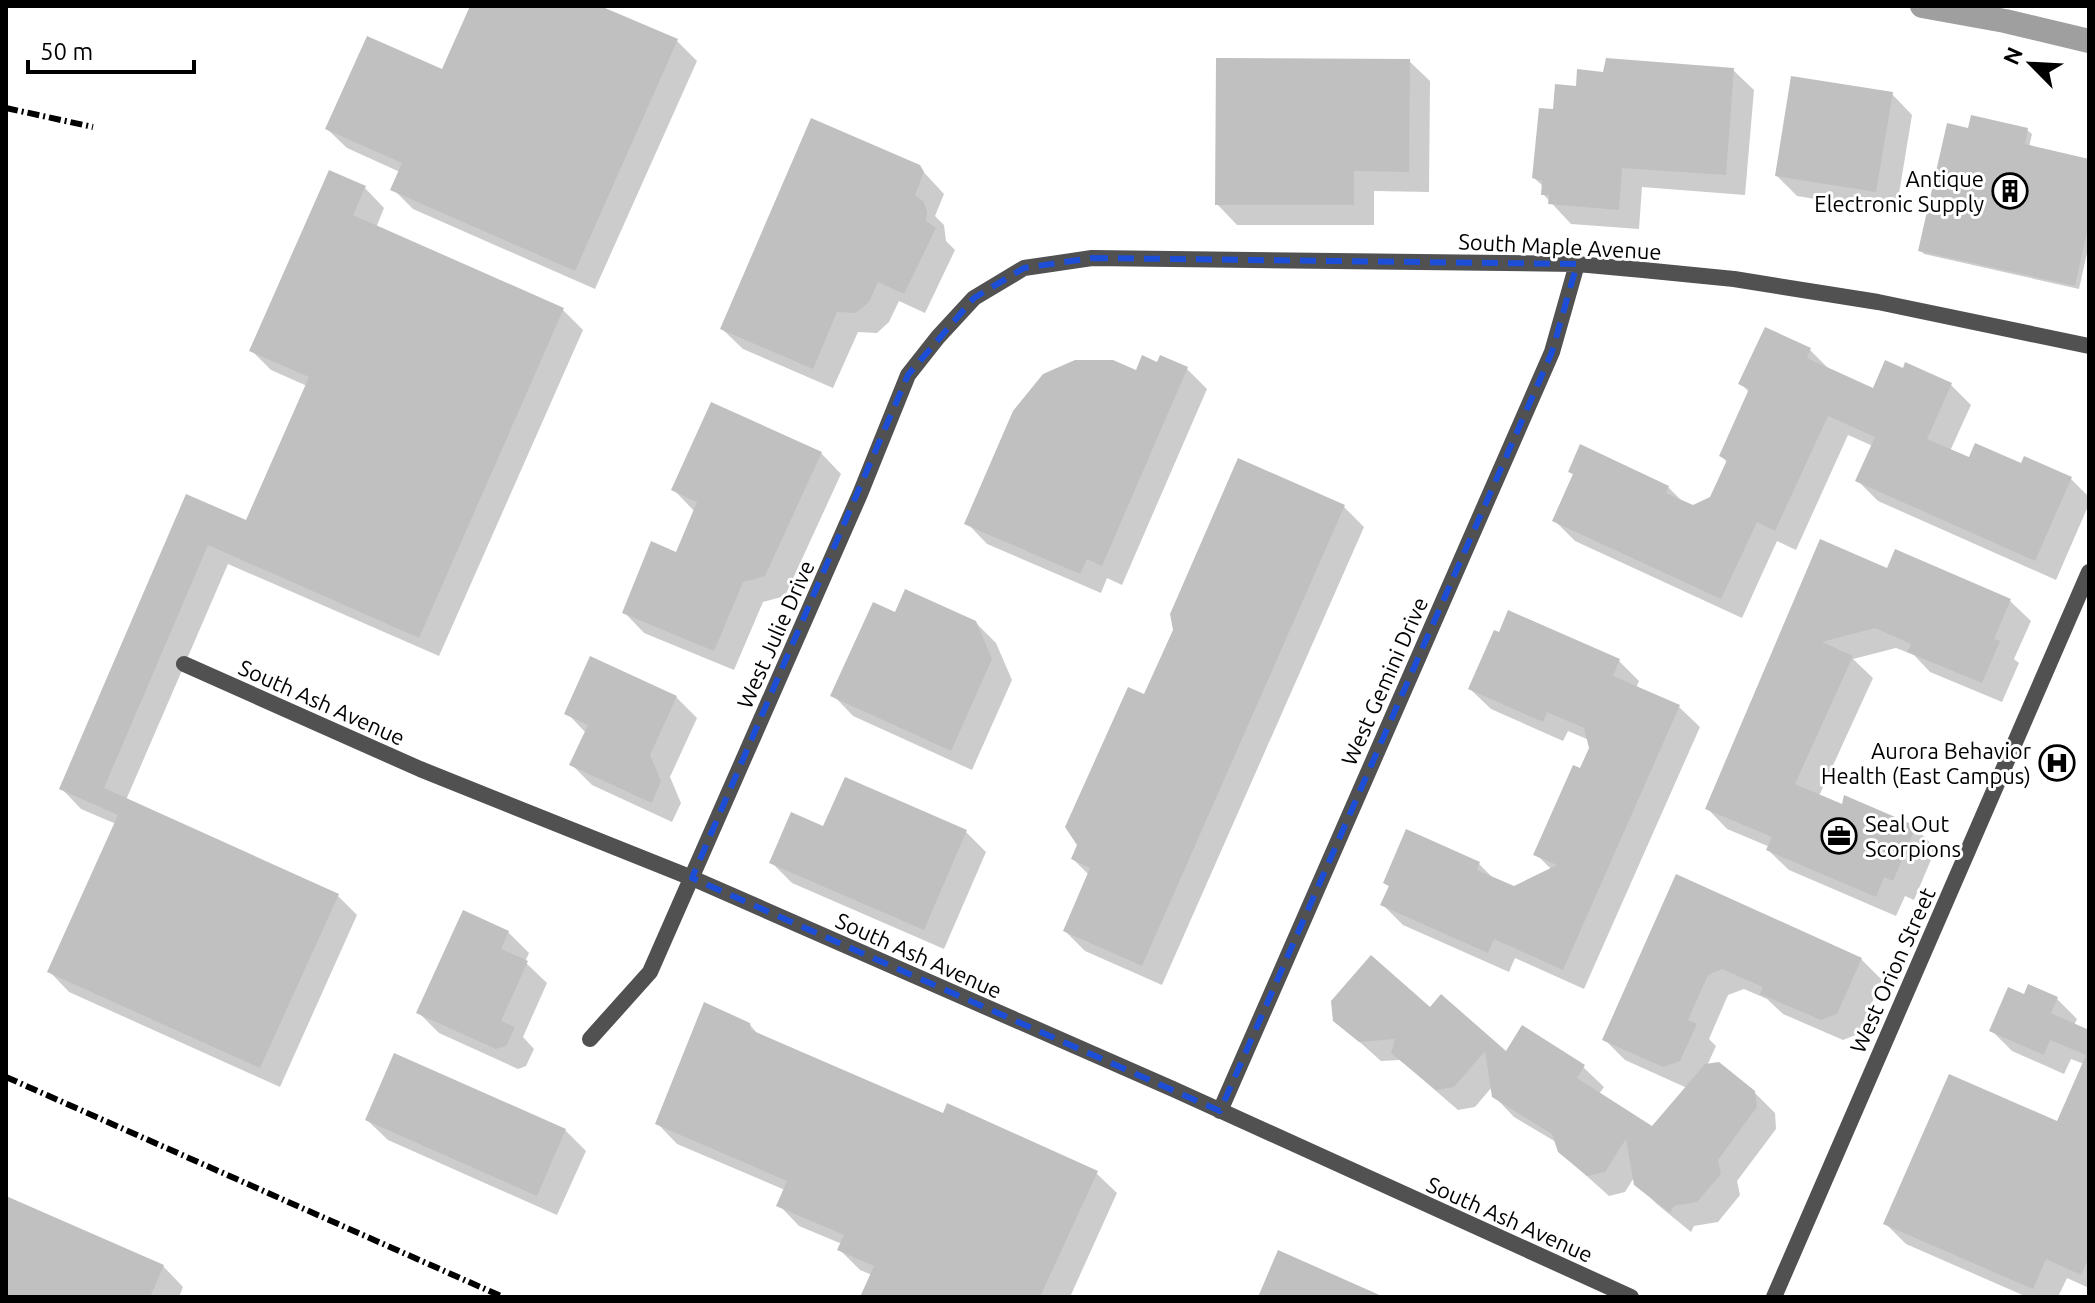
<svg xmlns="http://www.w3.org/2000/svg" width="2095" height="1303" font-family="Ubuntu,sans-serif">
	<style>
		.shadow { fill: #0003 }
		.lines { fill: none; stroke-linecap: round; stroke-linejoin: round }
		.canal { stroke: #9f9f9f; stroke-width: 24 }
		.building { fill: #c0c0c0 }
		.minor { stroke: #515151; stroke-width: 16 }
		.rail { stroke: #000; stroke-width: 6; stroke-dasharray: 12 4 2 4; stroke-linecap: butt }
		.marked { fill: none; stroke: #1d4ed8; stroke-width: 6; stroke-dasharray: 16 10; stroke-linejoin: round }
		.labels { text-anchor: middle; dominant-baseline: central; stroke-width: 6; stroke-linejoin: round; paint-order: stroke }
		.poi-label { font-size: 22px; fill: #000; stroke: #fff; text-anchor: end }
		.street-label { font-size: 22px; fill: #000; stroke: #fff }
	</style>
	<rect width="100%" height="100%" fill="#fff"/>
	<!-- shadow -->
	<path class="shadow" d="M677,41L697,61L595,289L413,209L393,189L400,172L347,148L327,129L443,72Z
		M1409,61L1430,81L1429,192L1374,191V225H1237L1217,204Z
		M1733,70L1754,90L1745,195L1642,187L1639,229L1571,224L1543,194L1544,187L1534,178L1555,112L1578,89L1604,74Z
		M1892,94L1912,115L1896,212L1797,196L1777,176Z
		M1969,130H2027L2032,134L2029,147L2089,161V244L2079,289L1924,254L1920,250Z
		M919,167L944,194L935,216L944,225L946,241L955,250L925,313L899,301L889,322L877,333L858,332L833,388L743,349L722,329Z
		M365,188L384,208L376,228L563,310L583,330L439,656L228,564L126,800L338,896L357,915L280,1087L69,992L50,972L116,824L81,809L62,789L157,565L247,523L307,386L271,370L251,350Z
		M1810,350L1831,371L1874,391L1950,384L1971,405L1950,451L1970,460L2022,466L2071,479L2089,497V504L2056,580L1878,501L1858,481L1873,446L1848,435L1796,550L1777,541L1742,618L1575,541L1554,520L1575,476L1570,471L1668,487L1684,503L1693,507L1711,499L1728,463L1721,456L1750,393L1741,384Z
		M1158,364L1187,369L1207,389L1122,585L1107,578L1101,593L987,544L967,523L1137,372Z
		M821,453L841,474L785,596L763,602L734,670L644,633L624,612L678,555L695,512L674,490Z
		M1343,506L1364,527L1162,985L1085,951L1065,931L1089,875L1073,859L1175,630Z
		M1821,542L1888,571L2010,601L2031,621L2014,659L2019,663L2002,702L1930,672L1914,655L1896,648L1853,659L1873,678L1819,796L1844,806L1846,798L1915,828L1936,848L1914,900L1905,896L1896,916L1789,870L1768,850L1770,847L1727,829L1707,808Z
		M896,614L975,622L996,643L1012,680L972,770L853,716L833,695Z
		M1500,634L1619,661L1639,681L1636,688L1679,707L1700,727L1584,989L1515,958L1509,972L1403,925L1383,905L1390,888L1385,882L1479,864L1496,881L1514,888L1552,870L1536,854L1591,748L1589,740L1568,731L1563,741L1491,709L1470,689Z
		M676,697L697,718L670,777L681,803L672,822L592,785L572,765L586,733L567,713Z
		M824,829L966,832L986,852L944,949L792,883L771,862Z
		M1677,877L1861,959L1882,980L1858,1034L1843,1040L1783,1014L1767,999L1744,989L1728,995L1709,1039L1716,1046L1707,1066L1754,1092L1775,1113L1776,1129L1737,1181L1740,1195L1718,1222L1694,1226L1691,1232L1658,1205L1636,1184L1635,1176L1625,1192L1609,1196L1559,1151L1556,1142L1514,1117L1494,1096L1492,1087L1475,1107L1458,1110L1400,1060L1381,1061L1335,1020L1430,1009L1506,1054L1583,1067L1604,1087L1599,1094L1653,1128L1687,1088L1625,1060L1604,1039Z
		M508,932L529,953L525,962L547,983L523,1037L534,1049L526,1066L518,1069L439,1033L418,1012Z
		M2025,996L2057,999L2077,1019L2074,1025L2089,1032V1288L2067,1278L2058,1297H2027L1906,1244L1885,1223L2058,1124L2084,1064L2071,1059L2064,1074L2012,1051L1992,1031Z
		M749,1024L760,1036L944,1116L1096,1173L1117,1193L1070,1297H862L872,1275L860,1270L840,1250L842,1244L799,1226L779,1205L785,1190L677,1144L657,1123Z
		M367,1120L565,1130L586,1151L557,1215L388,1140Z
		M6,1198L163,1266L183,1287L179,1297H6Z"/>
	<g class="lines">
		<!-- canal -->
		<path class="canal" d="M1922,6L2005,21L2089,41"/>
	</g>
	<!-- building -->
	<path class="building" d="M470,6L605,8L678,39L575,271L390,190L402,163L325,129L367,36L442,69Z
		M1216,58L1410,59L1409,172L1354,171V205H1215Z
		M1606,58L1734,68L1726,175L1622,168L1619,210L1548,204L1549,195H1541L1542,181L1532,178L1539,108L1553,109L1555,84L1576,86L1577,69L1603,72Z
		M1791,76L1893,92L1876,192L1775,176Z
		M1971,115L2028,128L2025,144L2089,159V223L2075,286L1918,251L1947,123L1968,128Z
		M811,118L920,165L924,172L915,195L924,202L927,212L926,221L936,228L904,294L878,282L869,302L856,313L837,312L813,369L720,329Z
		M329,170L366,186L353,215L564,308L419,638L208,545L104,788L339,894L260,1068L47,972L118,815L59,789L186,494L246,520L309,377L249,351Z
		M1765,327L1811,348L1807,358L1873,388L1885,360L1903,368L1905,362L1952,383L1927,439L1969,457L1975,443L2021,463L2024,456L2072,477L2035,561L1855,481L1875,437L1828,416L1775,531L1757,522L1721,599L1552,521L1573,474L1568,472L1580,444L1669,486L1666,493L1693,505L1710,497L1727,460L1719,456L1749,389L1738,384Z
		M1142,355L1157,362L1160,355L1188,367L1102,566L1087,559L1080,574L964,524L1013,411L1043,374L1075,360H1113L1136,370Z
		M711,402L822,452L765,576L743,582L714,651L622,613L651,541L676,552L697,502L671,490Z
		M1238,458L1345,505L1142,966L1063,931L1090,868L1071,859L1077,845L1065,827L1128,687L1144,694L1173,630L1170,614Z
		M1820,539L1887,568L1895,549L2011,599L1994,639L2000,641L1982,683L1907,652L1911,644L1875,628L1822,642L1853,656L1795,784L1842,804L1844,795L1916,826L1893,881L1884,877L1876,897L1766,850L1772,837L1705,809Z
		M905,589L976,621L992,659L951,751L830,696L873,602L895,612Z
		M1508,610L1620,659L1613,676L1680,705L1563,970L1494,939L1488,953L1380,905L1389,886L1383,883L1406,829L1480,862L1477,870L1514,886L1557,865L1533,855L1573,765L1580,768L1589,748L1584,728L1547,712L1543,722L1468,689L1494,630L1499,632Z
		M590,656L677,696L650,755L661,781L652,803L569,765L588,725L564,714Z
		M845,777L967,830L924,930L769,863L791,812L823,826Z
		M1676,874L1862,958L1837,1014L1821,1020L1760,994L1763,987L1722,969L1708,975L1688,1020L1697,1024L1680,1061L1663,1067L1602,1040Z
		M463,910L509,931L501,949L528,961L501,1021L515,1027L506,1046L496,1049L416,1013Z
		M1371,955L1430,1007L1441,994L1506,1051L1522,1025L1585,1065L1577,1078L1652,1126L1705,1064L1719,1062L1755,1091L1757,1107L1718,1160L1721,1174L1697,1202L1674,1206L1670,1213L1634,1185L1626,1139L1605,1172L1587,1176L1558,1152L1552,1134L1492,1097L1485,1051L1454,1087L1436,1090L1391,1053L1395,1039L1359,1042L1333,1021L1331,1001Z
		M2028,984L2058,997L2051,1013L2089,1030V1257L2081,1275L2046,1259L2033,1289L1883,1224L1949,1074L2057,1121L2086,1055L2050,1040L2044,1055L1989,1031L2008,987L2024,994Z
		M704,1002L750,1023L751,1030L943,1113L947,1103L1098,1171L1040,1297H860L874,1266L837,1250L844,1235L776,1206L787,1181L655,1124Z
		M394,1053L566,1129L537,1196L365,1120Z
		M6,1196L164,1265L150,1297H6Z
		M1278,1250L1384,1297H1258Z"/>
	<g class="lines">
		<!-- minor -->
		<path class="minor" d="M184,664L420,769L692,878L1173,1089L1631,1297
			M590,1039L650,972L860,494L908,375L938,337L974,298L1024,268L1092,258L1577,264L1643,270L1734,279L1878,302L2089,346
			M1220,1111L1552,352L1577,264
			M1774,1297L2089,572"/>
		<!-- rail -->
		<path class="rail" d="M6,108L93,127
			M6,1077L503,1297"/>
	</g>
	<!-- marked area -->
	<path class="marked" d="M1092,258L1577,264L1552,352L1220,1111L692,878L908,375L974,298L1024,268Z"/>
	<!-- icons -->
	<defs>
		<symbol id="building-ring" viewBox="-11 -11 22 22"><circle r="9.5" fill="#fff" stroke="#000" stroke-width="1.5"/><path d="M-4-6H4V6H1V3H-1V6H-4ZM-2.5-4.3h1.7v1.8h-1.7ZM.8-4.3h1.7v1.8H.8ZM-2.5-1h1.7V.8h-1.7ZM.8-1h1.7V.8H.8Z" fill="#000"/></symbol>
		<symbol id="hospital-ring" viewBox="-11 -11 22 22"><circle r="9.5" fill="#fff" stroke="#000" stroke-width="1.5"/><path d="M-5-5h3v3.5h4V-5h3V5h-3V1.5h-4V5h-3Z" fill="#000"/></symbol>
		<symbol id="office-ring" viewBox="-11 -11 22 22"><circle r="9.5" fill="#fff" stroke="#000" stroke-width="1.5"/><path d="M-6-3h4V-5.5h4V-3h4V5H-6ZM-1-4.5V-3h2v-1.5ZM-6 0V1H6V0Z" fill="#000"/></symbol>
	</defs>
	<g fill-rule="evenodd">
		<use href="#building-ring" x="1990" y="171" width="40" height="40"/>
		<use href="#hospital-ring" x="2037" y="743" width="40" height="40"/>
		<use href="#office-ring" x="1819" y="816" width="40" height="40"/>
	</g>
	<g class="labels">
		<!-- poi labels -->
		<g class="poi-label">
			<text x="1984" y="178">Antique<tspan x="1984" dy="25">Electronic Supply</tspan></text>
			<text x="2031" y="750">Aurora Behavior<tspan x="2031" dy="25">Health (East Campus)</tspan></text>
			<text x="1865" y="823" text-anchor="start">Seal Out<tspan x="1865" dy="25">Scorpions</tspan></text>
		</g>
		<!-- street labels -->
		<g class="street-label">
			<text transform="translate(1560 246) rotate(3)">South Maple Avenue</text>
			<text transform="translate(775 634) rotate(-66)">West Julie Drive</text>
			<text transform="translate(1384 681) rotate(-66)">West Gemini Drive</text>
			<text transform="translate(322 702) rotate(24)">South Ash Avenue</text>
			<text transform="translate(919 955) rotate(24)">South Ash Avenue</text>
			<text transform="translate(1892 970) rotate(-66)">West Orion Street</text>
			<text transform="translate(1510 1219) rotate(24)">South Ash Avenue</text>
		</g>
	</g>
	<!-- border -->
	<rect width="2095" height="1303" fill="none" stroke="#000000" stroke-width="16"/>
	<!-- north arrow -->
	<g transform="translate(2031 64) rotate(294)" stroke="#ffffff" stroke-width="6" paint-order="stroke">
	<path d="M0-6L14 30L0 20L-14 30Z" fill="#000000"/>
	<text y="-12" font-size="22" font-weight="bold" text-anchor="middle" fill="#000000">N</text>
	</g>
	<!-- scale -->
	<path d="M28 60v12h166v-12" fill="none" stroke="#000000" stroke-width="4"/>
	<text x="40" y="60" font-size="24" fill="#000000" stroke="#ffffff" stroke-width="6" paint-order="stroke">50 m</text>
</svg>
